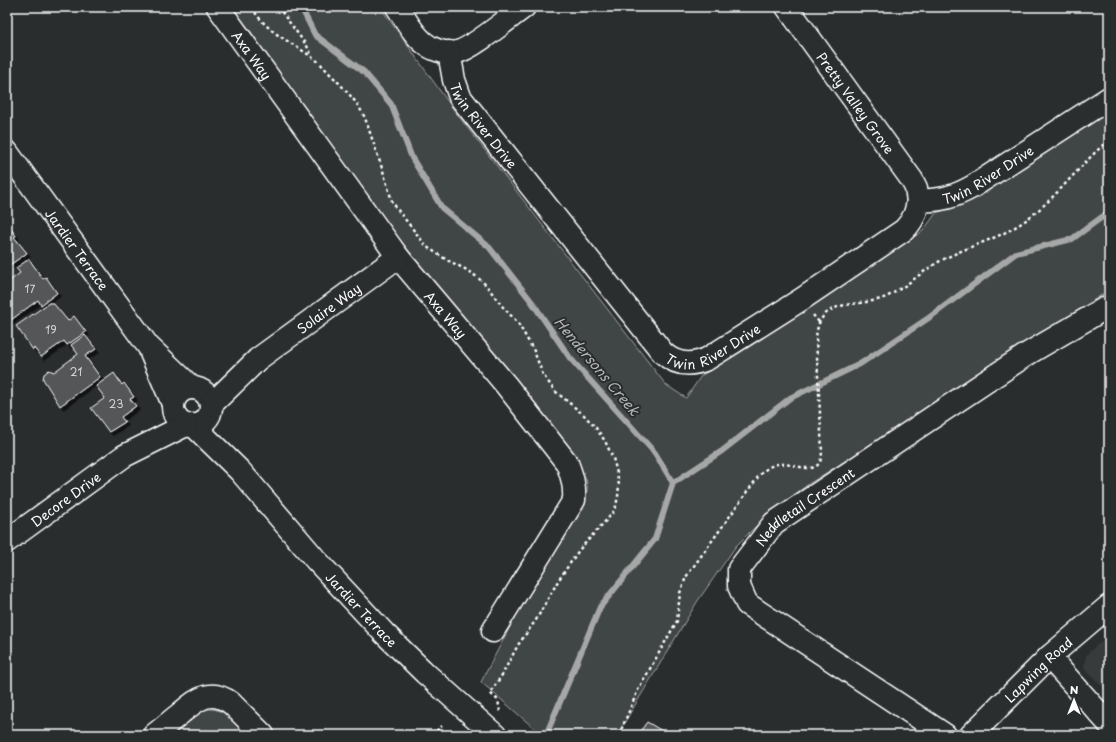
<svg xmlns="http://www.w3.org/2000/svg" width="1116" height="742" font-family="'Playpen Sans',sans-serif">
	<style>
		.built { fill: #373a3b }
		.green { fill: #414445; stroke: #a0a2a2 }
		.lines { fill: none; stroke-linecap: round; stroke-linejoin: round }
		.stream { stroke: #a6a7a7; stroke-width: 6 }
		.building { fill: #555758; stroke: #fff; filter: url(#shadow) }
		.minor-casing { stroke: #fff; stroke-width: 25 }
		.path { stroke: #fff; stroke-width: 2.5; stroke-dasharray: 3 3; stroke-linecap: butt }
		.minor { stroke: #2a2d2e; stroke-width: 22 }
		.labels { text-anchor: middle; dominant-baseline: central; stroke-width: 4; stroke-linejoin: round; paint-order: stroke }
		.number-label { font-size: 11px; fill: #d4d5d5 }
		.street-label { font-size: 13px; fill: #fff; stroke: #2a2d2e }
		.water-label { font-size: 14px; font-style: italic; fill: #b4b6b6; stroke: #2a2d2e }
	</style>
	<defs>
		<filter id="shadow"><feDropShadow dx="3.5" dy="3.5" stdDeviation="0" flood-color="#0009"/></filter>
	</defs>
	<rect width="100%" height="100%" fill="#2a2d2e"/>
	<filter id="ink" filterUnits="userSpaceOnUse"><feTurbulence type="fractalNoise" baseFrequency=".025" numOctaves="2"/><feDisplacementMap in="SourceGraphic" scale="8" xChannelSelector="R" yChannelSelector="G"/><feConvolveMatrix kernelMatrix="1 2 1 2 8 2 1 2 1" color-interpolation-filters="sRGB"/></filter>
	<g filter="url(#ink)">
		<!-- built -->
		<path class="built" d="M1109,634V694L1084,668L1086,655Z"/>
		<!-- green -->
		<path class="green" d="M231,7H380L456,113L666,385L686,398L701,376L923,231L936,213L967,202L1109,109V290L917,416L810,483L768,514L736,546L697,602L617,735H542L481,682L524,600L583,504C586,496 589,488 586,479C582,466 561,443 552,432L375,208Z
			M209,709C226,709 237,723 248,735H170L195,714Z"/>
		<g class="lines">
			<!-- stream -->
			<path class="stream" d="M301,7L315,35L364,72L391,104L412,158L442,208L489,247L532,302L570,358L655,453L673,483L655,539L600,607L546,735
				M673,483L722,451L790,398L860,364L930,317L1016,253L1072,239L1109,212"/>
		</g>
		<!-- building -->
		<path class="building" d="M7,223L16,236L14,237L27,253L7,267Z
			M29,259L43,279L46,277L57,293L41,305L38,300L7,323V283L20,273L16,268Z
			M49,303H53L68,321L74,316L86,332L67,345L64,341L41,357L34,348L33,350L16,326Z
			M85,335L96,349L85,356L100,377L60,406L43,379L44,374L49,370L54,372L78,354L71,345Z
			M114,373L122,385L124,383L134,397L130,399L136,406L121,417L125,422L109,432L91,408L105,398L96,386Z
			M647,722L669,735H638Z"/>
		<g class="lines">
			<defs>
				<g id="minor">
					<path id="s1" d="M218,7L398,257L506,385L567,463C572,476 575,486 574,500L493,631"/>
					<path d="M397,7C405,18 412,33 423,42C432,50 445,54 457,52C472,49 510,17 524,7"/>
					<path id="s2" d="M787,7L912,180L916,188L918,201"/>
					<path id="s3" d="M449,52L454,80L460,97L663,353C676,365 691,366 707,359L802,299L904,230C913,221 916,213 918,201C941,200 952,198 972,187L1109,98"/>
					<path id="s4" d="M7,152L148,346L192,388"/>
					<path d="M151,353L173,404"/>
					<circle cx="192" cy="407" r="19"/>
					<path id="s5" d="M211,405L258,359L398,257"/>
					<path id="s6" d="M193,425L240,471L316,560L384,633L425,673L495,735"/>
					<path id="s7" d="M7,541L124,456L186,425"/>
					<path d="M1049,657L1109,724"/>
					<path d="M154,735C163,728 172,720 181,713C198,699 210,688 231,703L263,735"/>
					<path id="s8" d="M945,735L747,604L739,586V569L774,523L1029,353L1109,306"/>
					<path id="s9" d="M971,735L1049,657L1109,606"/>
				</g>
			</defs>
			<!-- minor casing -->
			<use href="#minor" class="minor-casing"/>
			<!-- path -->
			<path class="path" d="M252,7C265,32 292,42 313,58C320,62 325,69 331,75C344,88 357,101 365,118L384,174L392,201L397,209L427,247L447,260L465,269L477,277L486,285L503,307L518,323L534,351L543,375L556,392L584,415L596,428L605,441L613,458L617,473L619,485L618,496L616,506L612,514L579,550L558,581L536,620L518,645L502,675L490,693L498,700L500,712
				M278,7L307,46L312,56
				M813,315L819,322
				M432,735L442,726
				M619,735L638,690L677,621L680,593L686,577L758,477C763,471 770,465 778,464C796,462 821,481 822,451L816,338C819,295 858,309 886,297C907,287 924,269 944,259C973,244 1006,237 1031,216C1060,194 1081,163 1109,140"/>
			<!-- minor -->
			<use href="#minor" class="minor"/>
		</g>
	</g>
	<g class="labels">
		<!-- number labels -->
		<g class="number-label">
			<text x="30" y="288">17</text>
			<text x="51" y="329">19</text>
			<text x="76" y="371">21</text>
			<text x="116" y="403">23</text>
		</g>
		<!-- street labels -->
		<g class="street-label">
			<text stroke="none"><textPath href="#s1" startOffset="59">Axa Way</textPath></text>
			<text stroke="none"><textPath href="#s2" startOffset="118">Pretty Valley Grove</textPath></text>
			<text stroke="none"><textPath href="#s3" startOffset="83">Twin River Drive</textPath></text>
			<text stroke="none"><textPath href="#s3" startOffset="765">Twin River Drive</textPath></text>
			<text stroke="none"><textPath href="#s4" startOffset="120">Jardier Terrace</textPath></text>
			<text stroke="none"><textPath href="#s5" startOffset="153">Solaire Way</textPath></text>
			<text stroke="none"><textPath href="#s1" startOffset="383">Axa Way</textPath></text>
			<text stroke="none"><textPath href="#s3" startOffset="430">Twin River Drive</textPath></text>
			<text stroke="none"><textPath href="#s7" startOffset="72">Decore Drive</textPath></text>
			<text stroke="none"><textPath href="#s8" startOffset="366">Neddletail Crescent</textPath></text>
			<text stroke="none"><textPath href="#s6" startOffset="250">Jardier Terrace</textPath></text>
			<text stroke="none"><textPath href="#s9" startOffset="94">Lapwing Road</textPath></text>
		</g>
		<!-- water labels -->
		<g class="water-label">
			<text transform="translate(597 366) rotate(50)">Hendersons Creek</text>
		</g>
	</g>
	<!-- margin -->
	<rect width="1116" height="742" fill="none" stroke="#2a2d2e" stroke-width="24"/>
	<rect x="12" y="12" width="1092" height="718" fill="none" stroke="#fff" stroke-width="1.5" filter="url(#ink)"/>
	<!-- north arrow -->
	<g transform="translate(1074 700)" stroke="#2a2d2e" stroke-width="3" paint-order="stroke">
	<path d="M0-3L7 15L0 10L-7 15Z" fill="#ffffff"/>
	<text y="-6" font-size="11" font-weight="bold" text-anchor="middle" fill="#ffffff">N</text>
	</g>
</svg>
